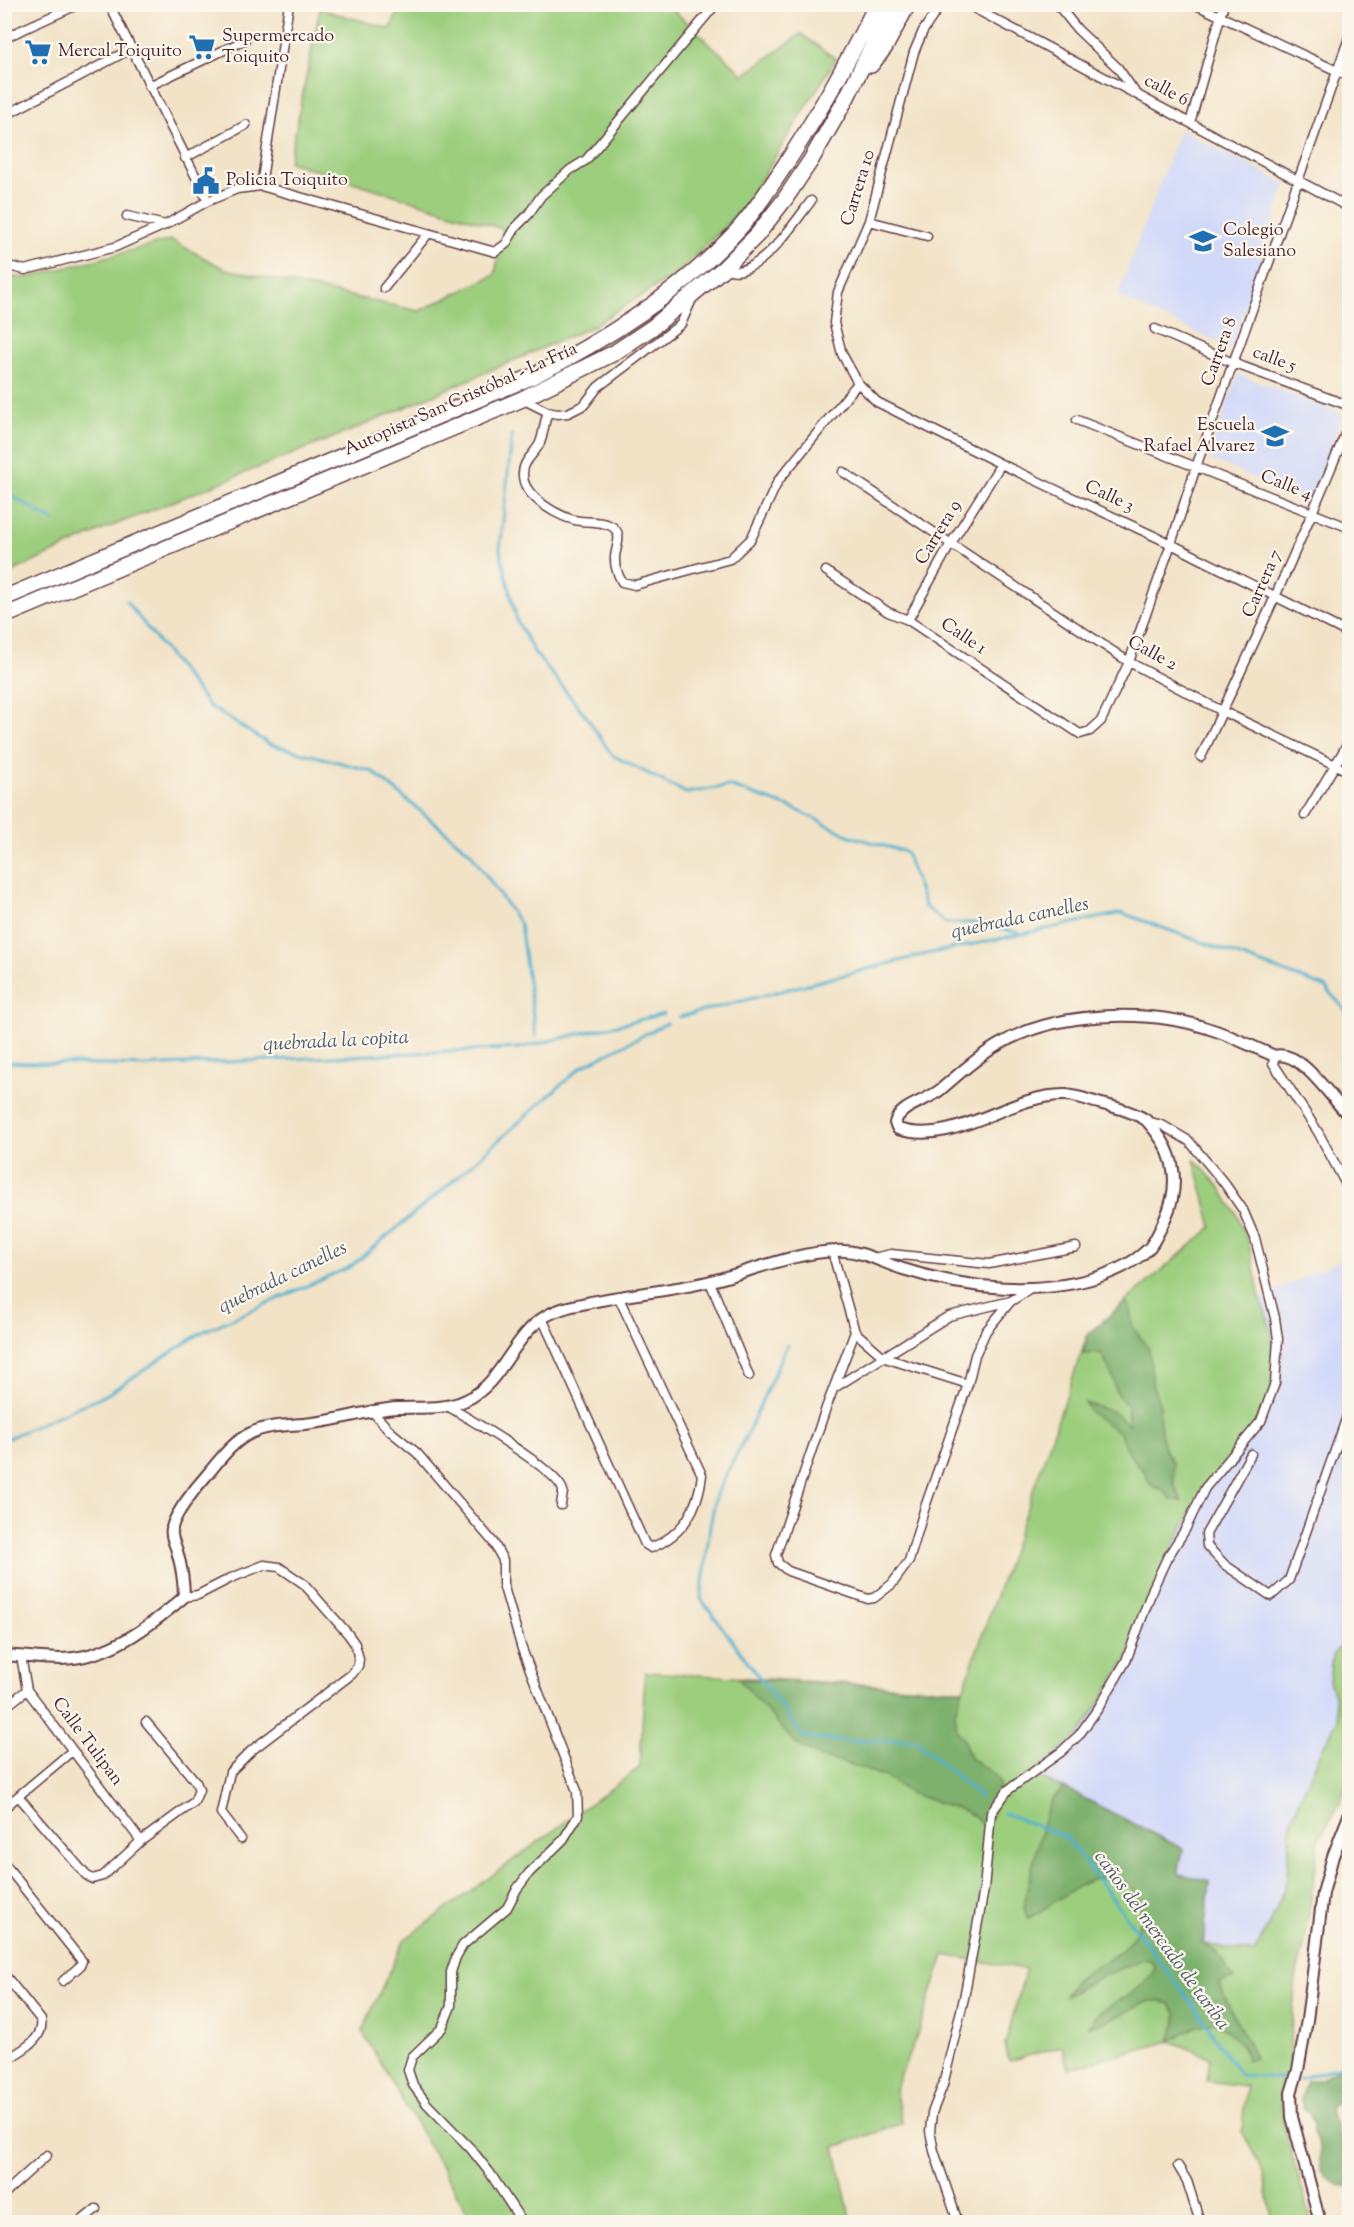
<svg xmlns="http://www.w3.org/2000/svg" width="1354" height="2227" font-family="'Sorts Mill Goudy',serif">
	<style>
		.built { fill: #d1d9f9 }
		.green { fill: #9cce7e; stroke: #737654; stroke-width: 1.5 }
		.forest { fill: #7db16d; stroke: #64684c; stroke-width: 1.5 }
		.lines { fill: none; stroke-linecap: round; stroke-linejoin: round }
		.stream { stroke: #51b0cf; stroke-width: 3 }
		.minor-casing { stroke: #633c42; stroke-width: 11 }
		.tertiary-casing { stroke: #633c42; stroke-width: 14 }
		.motorway-casing { stroke: #633c42; stroke-width: 18 }
		.minor { stroke: #fff; stroke-width: 8 }
		.tertiary { stroke: #fff; stroke-width: 10 }
		.motorway { stroke: #fff; stroke-width: 15 }
		.labels { text-anchor: middle; dominant-baseline: central; stroke-width: 4.5; stroke-linejoin: round; paint-order: stroke }
		.poi-label { font-size: 18px; fill: #4a1f2b; stroke: #fbf7ec; text-anchor: start }
		.street-label { font-size: 18px; fill: #4a1f2b; stroke: #fbf7ec }
		.water-label { font-size: 20px; font-style: italic; fill: #4d596d; stroke: #fbf7ec }
	</style>
	<rect width="100%" height="100%" fill="#fbf7ec"/>
	<filter id="ink" filterUnits="userSpaceOnUse"><feTurbulence type="fractalNoise" baseFrequency=".0167" numOctaves="2"/><feDisplacementMap in="SourceGraphic" scale="12" xChannelSelector="R" yChannelSelector="G"/><feConvolveMatrix kernelMatrix="1 2 1 2 8 2 1 2 1" color-interpolation-filters="sRGB"/></filter>
	<filter id="wash" filterUnits="userSpaceOnUse"><feTurbulence type="fractalNoise" baseFrequency=".008" numOctaves="4" result="noise"/><feDisplacementMap in="SourceGraphic" scale="24" xChannelSelector="R" yChannelSelector="G"/><feGaussianBlur stdDeviation="1.35" result="paint"/><feColorMatrix in="noise" values="0 0 0 0 0 0 0 0 0 0 0 0 0 0 0 0 0 1.4 0 .05"/><feComposite in="paint" operator="in"/></filter>
	<g filter="url(#wash)">
		<rect width="100%" height="100%" fill="#f2e3c7"/>
		<!-- built -->
		<path class="built" d="M1180,130L1286,184L1232,348L1117,297Z
			M1238,374L1343,415L1308,502L1208,458Z
			M1349,1256L1350,1635L1332,1656L1329,1681L1335,1698L1338,1720L1326,1741L1299,1801L1290,1826L1287,1880L1276,1910L1254,1953L1203,1944L1210,1882L1178,1874L1032,1773L1167,1558L1279,1367L1268,1319L1260,1298Z"/>
		<!-- green -->
		<path class="green" d="M401,5H668L744,75L801,34L836,59L744,207L678,273L591,327L350,431L107,528L5,575L4,276L26,278L171,240L225,269L419,311L495,275L503,229L289,162L320,9L390,29Z
			M1194,1159L1220,1187L1236,1213L1249,1244L1260,1298L1268,1319L1279,1368L1261,1421L1205,1488L1167,1558L1126,1661L1079,1735L1032,1773L1183,1849L1178,1874L1210,1881L1203,1944L1254,1953L1276,1910L1287,1880L1290,1826L1299,1801L1326,1741L1338,1720L1335,1698L1329,1681L1332,1656L1349,1635V1778L1339,1805L1319,1839L1305,1941L1296,1977L1290,2043L1294,2067L1281,2104L1285,2132L1312,2222H1273L1263,2172L1242,2131L1246,2086L1207,2081L1210,2057L1170,2041L1068,2069L1062,2046L1009,2061L1005,2045L1026,1969L944,1955L918,2032L895,2089L902,2123L835,2147L851,2222H584L583,2221L579,2222H473L362,2031L404,1940L640,1767L645,1672L963,1690L1088,1334L1212,1227Z"/>
		<!-- forest -->
		<path class="forest" d="M1126,1302L1130,1307L1132,1326L1149,1349L1153,1387L1160,1405L1159,1415L1163,1446L1173,1463L1174,1484L1182,1501L1171,1499L1163,1490L1154,1487L1148,1481L1144,1471L1127,1451L1120,1433L1090,1412L1085,1403L1114,1412L1129,1425L1127,1406L1115,1390L1114,1380L1102,1354H1083L1088,1334Z
			M739,1679L963,1690L955,1712L957,1731L963,1738L970,1758L994,1774L999,1782L1000,1793L986,1829L974,1816L964,1811L910,1793L886,1777L849,1764L820,1757L796,1744Z
			M1064,1788L1183,1849L1178,1874L1210,1881L1203,1944C1226,1956 1219,1961 1234,1978L1219,1983C1229,2010 1244,2032 1255,2058L1247,2061C1246,2050 1241,2044 1233,2037C1229,2034 1227,2029 1223,2027C1207,2016 1183,2033 1170,2041L1176,2023V2013L1170,2004L1160,2001H1149L1109,2020L1088,2027C1102,2002 1139,1998 1154,1970L1152,1961L1142,1959L1092,1981L1065,1997C1076,1966 1118,1966 1135,1933C1138,1926 1142,1919 1141,1911C1141,1902 1137,1893 1130,1886C1098,1857 1055,1907 1028,1918L1024,1909L1027,1889L1044,1819L1051,1801Z
			M1349,2065V2102L1339,2101L1330,2106L1331,2115L1336,2124L1344,2152L1349,2160V2186C1336,2187 1328,2179 1320,2169V2150L1313,2132V2123L1310,2114L1303,2108L1301,2099L1307,2081C1323,2082 1333,2069 1349,2065Z"/>
		<g class="lines">
			<!-- stream -->
			<path class="stream" d="M512,435L500,550L517,621L534,652L586,716L612,755L686,793L729,786L795,809L850,836L906,852L925,907L946,923H977L1023,934
				M4,491L53,521
				M126,601L209,706L269,744L372,771L470,852L520,924L536,1037
				M679,1017L922,955L1122,913L1325,987L1350,1015
				M4,1062L145,1066L519,1048L664,1014
				M787,1345L748,1432L716,1495L710,1526L701,1599L804,1737L845,1741L915,1740L980,1797
				M4,1440L109,1393L202,1332L350,1267L445,1188L581,1067L667,1023
				M1004,1813L1066,1837L1197,2010L1240,2075L1291,2079
				M1299,2079L1350,2063"/>
		</g>
	</g>
	<g filter="url(#ink)">
		<g class="lines">
			<defs>
				<path id="minor" d="M109,4L208,201
					M289,4L261,186L495,252L506,244L516,227L528,215L541,196L570,170L586,160L716,4
					M941,4L923,31L914,52L869,221L838,292L834,323L842,354L858,383L877,402L1001,464L1171,544L1350,634
					M966,4L1350,208
					M1057,4L1077,29L1118,68L1134,91
					M1194,4L1350,77
					M4,38L79,4
					M149,86L245,40
					M4,116L131,49
					M1190,123L1224,4
					M185,158L246,125
					M127,216L165,225
					M869,221L927,236
					M4,265L25,270L115,247L165,225L208,201L237,189L261,186
					M724,268C730,270 736,272 742,270C769,262 795,222 811,201
					M384,288L428,234
					M1155,329L1233,363L1350,406
					M522,399L548,412L557,414L568,413L584,405L598,387L681,324L693,297
					M548,412C544,422 544,433 540,443C535,454 522,461 523,475C523,497 561,519 580,521C590,522 608,521 615,529C623,538 614,550 615,560C615,569 618,575 622,582L635,585L730,559L751,539L778,481L858,383
					M1077,420L1350,528
					M843,472L1129,662L1222,711L1350,772
					M826,571L888,612L908,620L1080,734L1090,731L1101,721L1129,662L1171,544L1196,467L1350,35
					M908,620L950,545L1001,464
					M1201,757C1253,646 1304,536 1350,422
					M1305,815L1350,740
					M1275,1056L1273,1063L1318,1132L1350,1192
					M832,1251L855,1332L826,1408L776,1555L778,1563L788,1571L868,1599L874,1598L892,1584L909,1561L925,1507L968,1384L975,1355L986,1331L1011,1301
					M874,1258L891,1254L989,1264L1076,1247
					M710,1282L749,1376
					M542,1318L645,1544L651,1548C684,1534 698,1509 702,1475L618,1296
					M855,1332L885,1358L968,1384
					M834,1388L949,1316L1011,1301L1032,1288
					M446,1405C467,1418 559,1470 563,1491C563,1495 561,1502 561,1505
					M371,1410L390,1431L417,1453L493,1542L503,1560V1584L522,1649L577,1791L578,1816L563,1840L529,1873L517,1889L507,1908L463,1945L456,1957L451,1972V2006L442,2028L412,2057L408,2070L413,2085L427,2104L471,2149L490,2173L522,2222
					M1251,1454L1206,1534L1207,1546L1225,1565L1271,1596L1289,1580L1350,1408
					M184,1597L198,1595L231,1578L264,1565L279,1567L304,1584L348,1634L355,1644L359,1659L358,1666L352,1674L252,1750L230,1772L221,1813L241,1839
					M21,1656L27,1690L141,1841
					M4,1708L27,1690
					M19,1797L86,1875L92,1879L103,1876L141,1841L194,1802L199,1790L196,1782L146,1722
					M4,1808L72,1751
					M4,1863L82,1961L80,1966L63,1981
					M4,1974L41,2020C45,2040 19,2052 4,2061
					M1178,2166L1187,2181L1200,2222
					M4,2194L47,2155
					M80,2222L96,2209
					M958,2222L934,2151L930,2131L932,2113L943,2085L964,1998L984,1889L991,1813L1008,1790L1061,1752L1079,1735L1099,1707L1126,1661L1153,1588L1167,1558L1185,1530L1205,1488L1261,1421L1275,1383L1278,1339L1275,1318L1255,1238L1243,1210L1225,1184L1189,1141L1162,1125L1147,1121"/>
				<path id="tertiary" d="M4,1655C23,1656 42,1659 61,1659C109,1658 149,1627 184,1597C184,1582 181,1565 177,1551C175,1543 170,1537 172,1528C174,1515 196,1487 206,1476C218,1462 233,1441 251,1433C270,1424 291,1426 312,1423C341,1420 367,1410 397,1408C418,1407 447,1410 466,1400C503,1383 512,1336 546,1316C560,1308 576,1305 591,1302C629,1294 669,1291 707,1282C750,1272 791,1253 836,1251C860,1249 880,1262 903,1269C966,1289 1040,1297 1104,1275C1120,1269 1138,1260 1150,1247C1156,1239 1161,1228 1165,1219C1179,1189 1177,1158 1156,1132C1155,1130 1147,1121 1146,1120C1134,1112 1115,1107 1102,1104C1090,1101 1076,1095 1064,1095C1007,1095 955,1147 898,1129L895,1123C899,1106 925,1102 940,1090C959,1074 977,1057 998,1045C1057,1010 1152,1008 1216,1031C1236,1038 1255,1048 1275,1056C1301,1049 1332,1100 1350,1117
					M1320,2222L1292,2117L1291,2093L1298,2070L1307,2020L1323,1893L1333,1856L1350,1813"/>
				<path id="motorway" d="M871,65L885,47L908,4
					M4,598L531,377C606,340 677,295 735,233C753,214 767,192 781,171C817,118 848,61 877,4
					M4,616L522,399L614,353L653,327L724,268L757,235L785,199L811,160L846,99L893,4"/>
			</defs>
			<!-- minor casing -->
			<use href="#minor" class="minor-casing"/>
			<!-- tertiary casing -->
			<use href="#tertiary" class="tertiary-casing"/>
			<!-- motorway casing -->
			<use href="#motorway" class="motorway-casing"/>
			<!-- minor -->
			<use href="#minor" class="minor"/>
			<!-- tertiary -->
			<use href="#tertiary" class="tertiary"/>
			<!-- motorway -->
			<use href="#motorway" class="motorway"/>
		</g>
	</g>
	<!-- icons -->
	<defs>
		<symbol id="supermarket-bare" viewBox="-9 -9 18 18"><path d="M-6-5.5h2.5l.6 2H6L4.5 2H-2.5L-4.4-4H-6ZM-1.5 3.2a1.3 1.3 0 1 0 .1 0ZM3 3.2a1.3 1.3 0 1 0 .1 0Z" fill="#1f6fb2" stroke="#fbf7ec" stroke-width="2.5" paint-order="stroke"/></symbol>
		<symbol id="civic-bare" viewBox="-9 -9 18 18"><path d="M-.6-6.5H3V-4.5H.6V-3L4-1V1h2V6H-6V1h2V-1L-.6-3ZM-1.2 2.5V6h2.4V2.5Z" fill="#1f6fb2" stroke="#fbf7ec" stroke-width="2.5" paint-order="stroke"/></symbol>
		<symbol id="school-bare" viewBox="-9 -9 18 18"><path d="M0-5L7-2L0 1L-7-2ZM-4 1L0 2.5L4 1V4Q0 6-4 4Z" fill="#1f6fb2" stroke="#fbf7ec" stroke-width="2.5" paint-order="stroke"/></symbol>
	</defs>
	<g fill-rule="evenodd">
		<use href="#supermarket-bare" x="183" y="28" width="38" height="38"/>
		<use href="#supermarket-bare" x="19" y="33" width="38" height="38"/>
		<use href="#civic-bare" x="187" y="162" width="38" height="38"/>
		<use href="#school-bare" x="1184" y="222" width="38" height="38"/>
		<use href="#school-bare" x="1256" y="417" width="38" height="38"/>
	</g>
	<g class="labels">
		<!-- poi labels -->
		<g class="poi-label">
			<text x="222" y="37">Supermercado<tspan x="222" dy="21">Toiquito</tspan></text>
			<text x="58" y="52">Mercal Toiquito</text>
			<text x="226" y="181">Policia Toiquito</text>
			<text x="1223" y="231">Colegio<tspan x="1223" dy="21">Salesiano</tspan></text>
			<text x="1255" y="426" text-anchor="end">Escuela<tspan x="1255" dy="21">Rafael Alvarez</tspan></text>
		</g>
		<!-- street labels -->
		<g class="street-label">
			<text transform="translate(1166 91) rotate(28)">calle 6</text>
			<text transform="translate(859 188) rotate(-73)">Carrera 10</text>
			<text transform="translate(1220 352) rotate(-70)">Carrera 8</text>
			<text transform="translate(1274 360) rotate(20)">calle 5</text>
			<text transform="translate(461 400) rotate(-24)">Autopista San Cristóbal - La Fría</text>
			<text transform="translate(1286 486) rotate(22)">Calle 4</text>
			<text transform="translate(1109 497) rotate(25)">Calle 3</text>
			<text transform="translate(939 533) rotate(-59)">Carrera 9</text>
			<text transform="translate(1263 584) rotate(-66)">Carrera 7</text>
			<text transform="translate(963 637) rotate(34)">Calle 1</text>
			<text transform="translate(1152 654) rotate(29)">Calle 2</text>
			<text transform="translate(87 1742) rotate(53)">Calle Tulipan</text>
		</g>
		<!-- water labels -->
		<g class="water-label">
			<text transform="translate(1020 919) rotate(-12)">quebrada canelles</text>
			<text transform="translate(336 1042) rotate(-3)">quebrada la copita</text>
			<text transform="translate(283 1278) rotate(-26)">quebrada canelles</text>
			<text transform="translate(1161 1941) rotate(54)">caños del mercado de tariba</text>
		</g>
	</g>
	<!-- margin -->
	<rect width="1354" height="2227" fill="none" stroke="#fbf7ec" stroke-width="24"/>
</svg>
